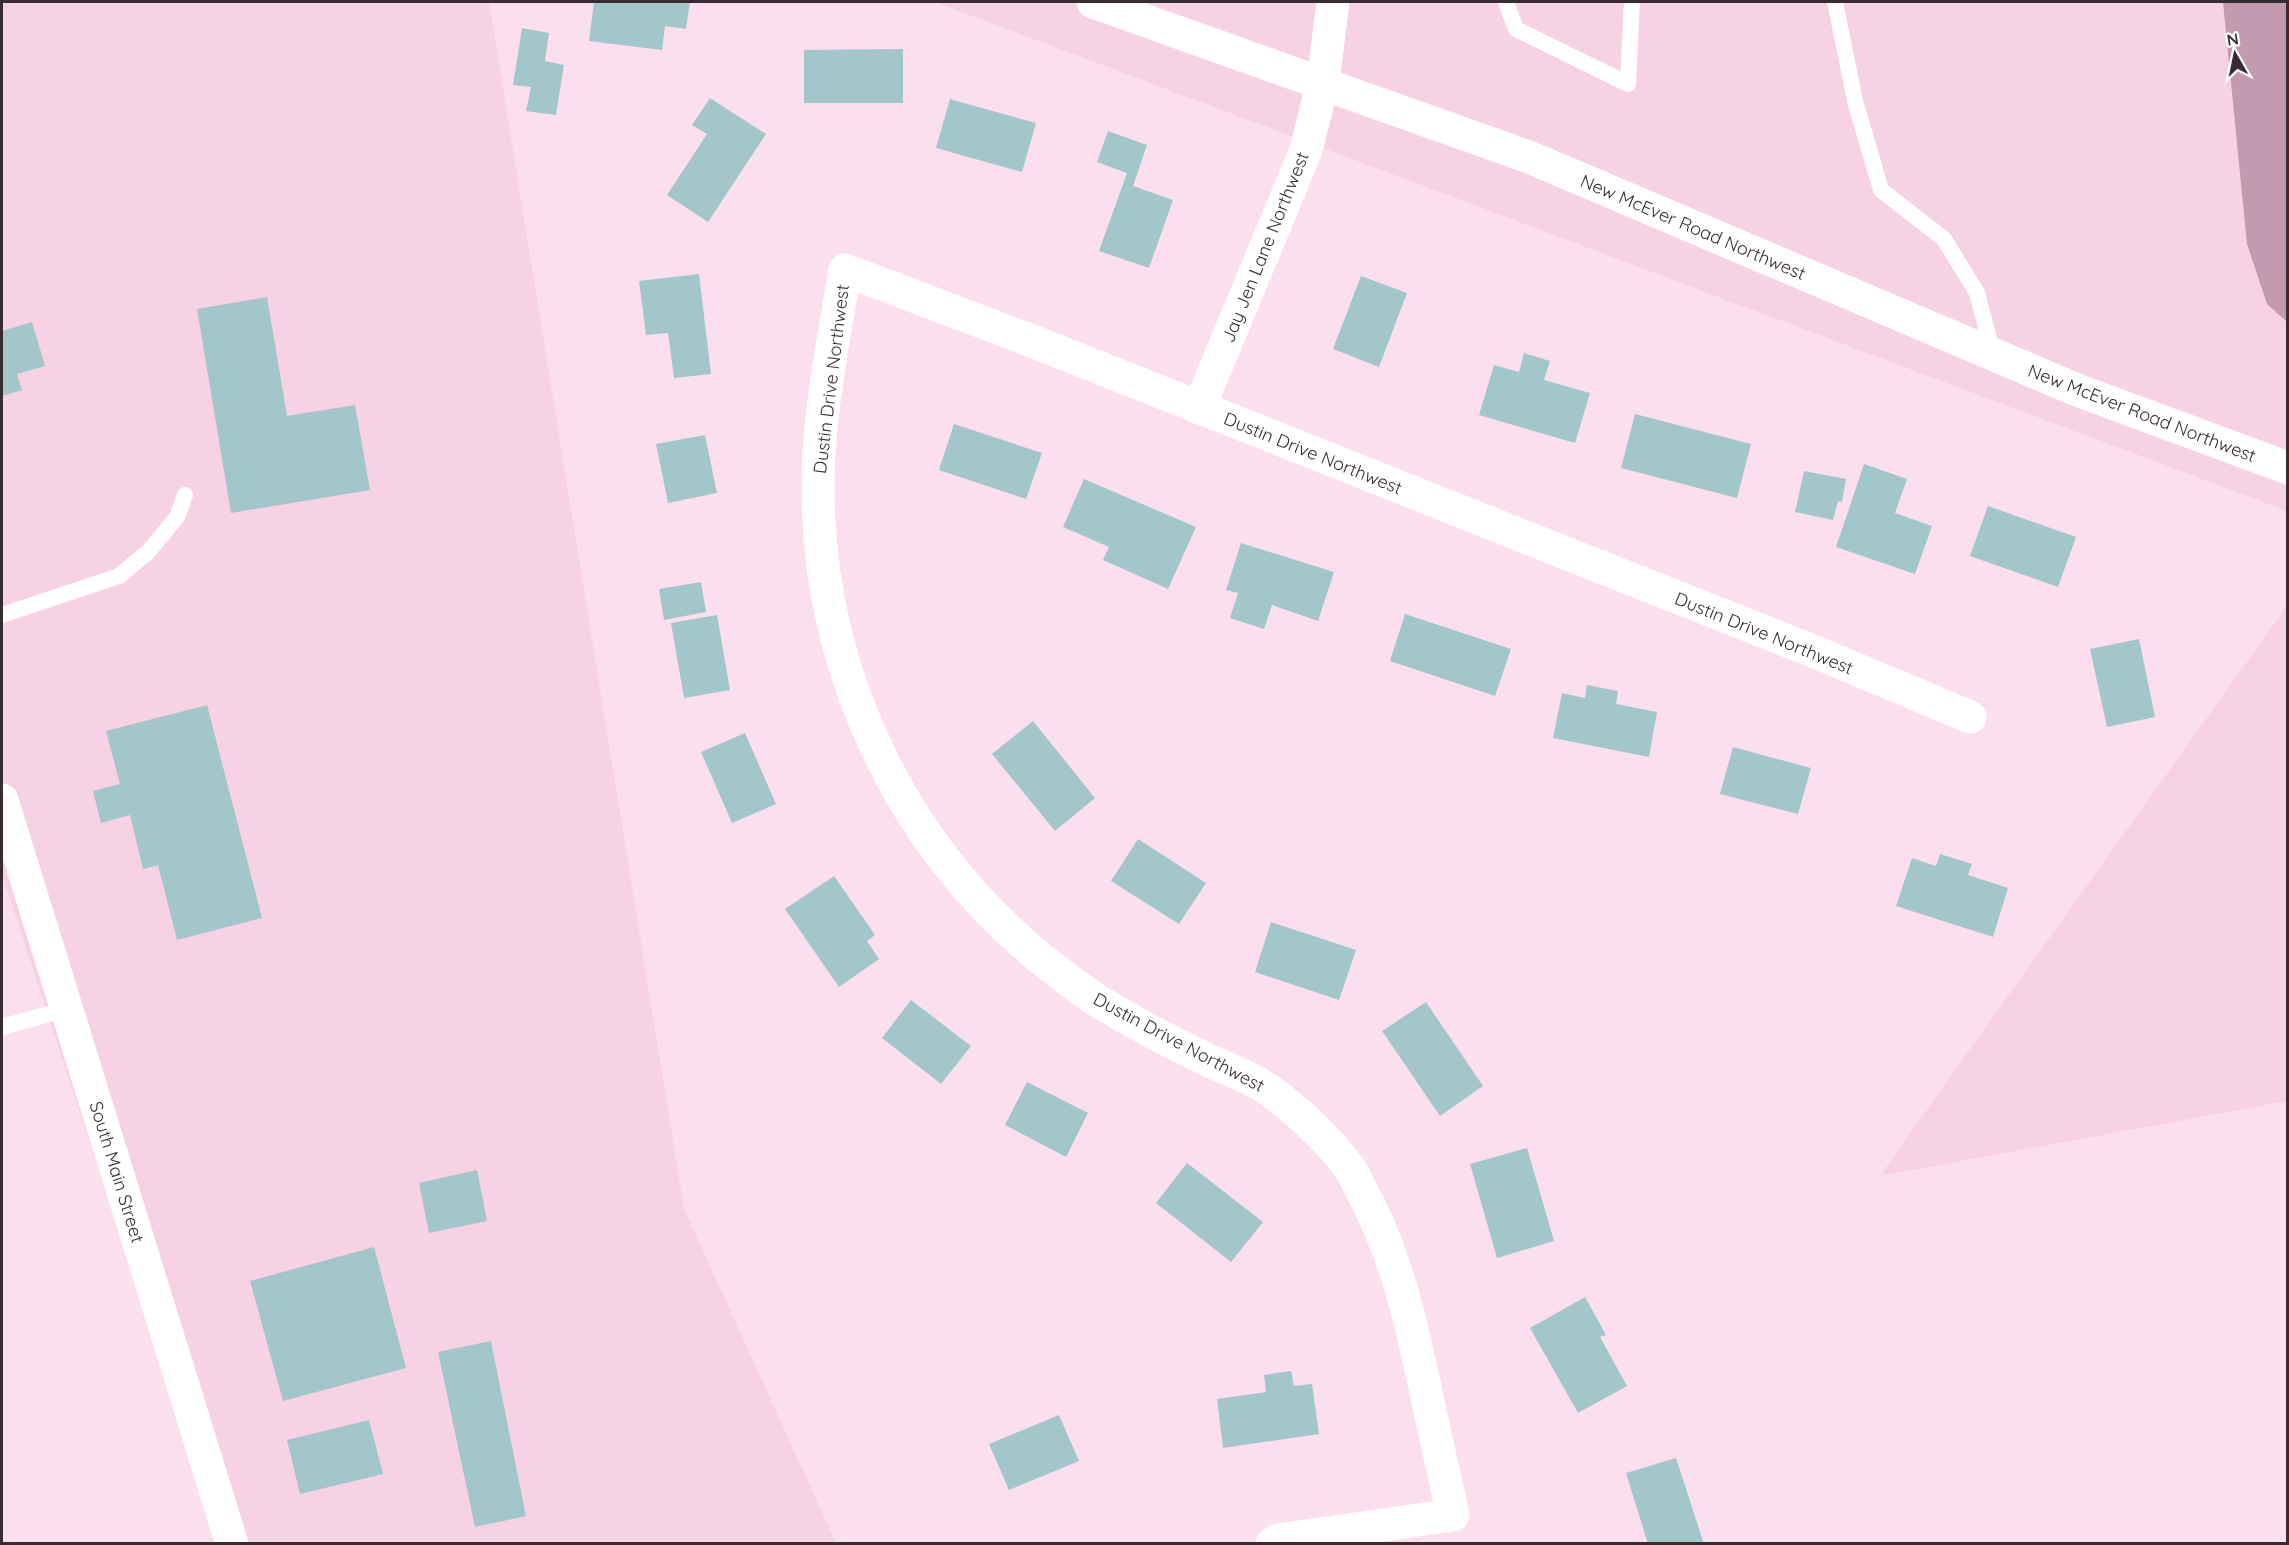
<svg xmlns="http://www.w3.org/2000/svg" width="2289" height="1545" font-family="Quicksand,sans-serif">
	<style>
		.built { fill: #f7d1e4 }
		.water { fill: #c39aaf }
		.building { fill: #a2c6ca }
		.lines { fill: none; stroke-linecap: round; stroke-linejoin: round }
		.lane { stroke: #fff; stroke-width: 16 }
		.street { stroke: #fff; stroke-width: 33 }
		.secondary { stroke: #fff; stroke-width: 33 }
		.labels { text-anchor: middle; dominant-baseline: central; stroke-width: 4.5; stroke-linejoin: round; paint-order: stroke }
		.street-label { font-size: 18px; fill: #382c32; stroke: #fff }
	</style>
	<rect width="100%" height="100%" fill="#fcdfee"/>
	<!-- built -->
	<path class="built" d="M2,2H489L684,1209L836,1543H221L2,875Z
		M935,2H2287V511Z
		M2287,606V1101L1880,1176L1975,1042Z"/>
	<!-- water -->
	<path class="water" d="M2223,2H2287V322L2267,304L2247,244Z"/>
	<!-- building -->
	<path class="building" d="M594,2H690L686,29L665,26L662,50L589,41Z
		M522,28L549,33L545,61L564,65L556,115L526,111L531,87L513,85Z
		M903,49V103H804V50Z
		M710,98L766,134L708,222L667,195L707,134L692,125Z
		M950,99L1036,123L1022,172L936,148Z
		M1108,131L1147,145L1133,186L1173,200L1149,268L1099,251L1127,173L1097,162Z
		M699,274L711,374L674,378L668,333L646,335L639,281Z
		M1361,276L1407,293L1379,367L1333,349Z
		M267,297L287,416L355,405L370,490L231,513L197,309Z
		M32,322L45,366L17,374L22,390L2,396V331Z
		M1524,353L1550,361L1544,380L1590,393L1575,443L1479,415L1494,365L1519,372Z
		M1635,414L1751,444L1737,498L1621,468Z
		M954,424L1042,453L1026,499L939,470Z
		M705,435L717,493L668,503L656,444Z
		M1864,464L1907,479L1895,513L1932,526L1915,574L1836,547Z
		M1804,471L1846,479L1842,502L1838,501L1833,520L1795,512Z
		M1084,479L1196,527L1168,589L1103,560L1109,547L1063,527Z
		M1988,506L2076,537L2058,587L1970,556Z
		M1241,543L1334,572L1318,621L1272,605L1264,629L1230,618L1238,593L1226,590Z
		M701,582L706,612L664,620L659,589Z
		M1405,614L1511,649L1495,696L1390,661Z
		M717,615L730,690L684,698L671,623Z
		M2139,639L2155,717L2107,727L2090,649Z
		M1587,685L1618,691L1616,704L1657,712L1649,757L1553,738L1562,693L1585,698Z
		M207,705L262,918L177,940L158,865L143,869L130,815L101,823L93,791L120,784L106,731Z
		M1033,721L1095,798L1055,831L992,754Z
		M745,733L776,804L732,823L701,752Z
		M1733,747L1811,768L1798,814L1720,794Z
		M1138,839L1206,883L1179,924L1111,881Z
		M1940,854L1972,864L1968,875L2008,888L1993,937L1896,906L1912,858L1936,866Z
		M834,876L875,935L867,941L879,959L839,987L785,909Z
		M1271,922L1356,950L1339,1000L1255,972Z
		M911,1000L971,1046L941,1084L882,1038Z
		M1426,1002L1483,1086L1440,1116L1382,1031Z
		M1027,1082L1088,1113L1066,1157L1005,1125Z
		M1527,1148L1554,1241L1497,1258L1470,1164Z
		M1187,1163L1263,1222L1231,1262L1156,1203Z
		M477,1170L487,1221L429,1233L419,1183Z
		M374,1247L406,1368L283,1401L250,1281Z
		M1585,1297L1606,1335L1600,1337L1627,1386L1578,1413L1530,1328Z
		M491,1341L526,1516L475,1527L438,1352Z
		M1291,1371L1294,1386L1312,1384L1319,1434L1223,1448L1217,1399L1266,1392L1264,1375Z
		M1059,1415L1079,1461L1009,1490L989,1444Z
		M369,1420L383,1474L300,1494L287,1440Z
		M1676,1458L1704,1544H1648L1626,1473Z"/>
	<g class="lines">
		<!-- lane -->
		<path class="lane" d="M1506,2L1516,29L1628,84L1632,2
			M1835,2L1855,101L1881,190L1944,239L1977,293L1993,354
			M2,615L119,576L148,552L177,517L185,495
			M2,1027L67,1009"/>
		<!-- street -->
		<path class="street" d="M1199,408L1306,150L1323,82
			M1272,1544L1278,1540L1453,1515C1443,1470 1433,1426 1424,1382C1410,1319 1397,1261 1368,1203C1362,1193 1357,1180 1351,1170C1332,1143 1297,1110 1270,1091C1253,1078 1229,1070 1210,1061C1174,1044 1138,1025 1103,1004C1084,993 1066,978 1049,965C905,852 820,677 818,494C817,419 833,344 845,270L1032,341L1820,654L1970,717"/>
		<!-- secondary -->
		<path class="secondary" d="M1093,2L1529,157L2077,390L2288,468
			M1323,82L1333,2
			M2,800L232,1544"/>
	</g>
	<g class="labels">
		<!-- street labels -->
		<g class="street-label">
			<text transform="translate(1693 227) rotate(23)">New McEver Road Northwest</text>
			<text transform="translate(1265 247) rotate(-68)">Jay Jen Lane Northwest</text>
			<text transform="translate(831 379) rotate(-83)">Dustin Drive Northwest</text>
			<text transform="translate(2142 413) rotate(21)">New McEver Road Northwest</text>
			<text transform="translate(1313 453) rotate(22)">Dustin Drive Northwest</text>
			<text transform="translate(1764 633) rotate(22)">Dustin Drive Northwest</text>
			<text transform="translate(1179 1042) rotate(28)">Dustin Drive Northwest</text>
			<text transform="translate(117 1172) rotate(73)">South Main Street</text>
		</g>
	</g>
	<!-- border -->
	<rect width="2289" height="1545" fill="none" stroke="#382c32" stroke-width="6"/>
	<!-- north arrow -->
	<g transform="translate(2235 54) rotate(351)" stroke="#ffffff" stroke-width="4.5" paint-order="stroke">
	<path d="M0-4.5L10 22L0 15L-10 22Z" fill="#382c32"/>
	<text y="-9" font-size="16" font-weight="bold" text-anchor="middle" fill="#382c32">N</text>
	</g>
</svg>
